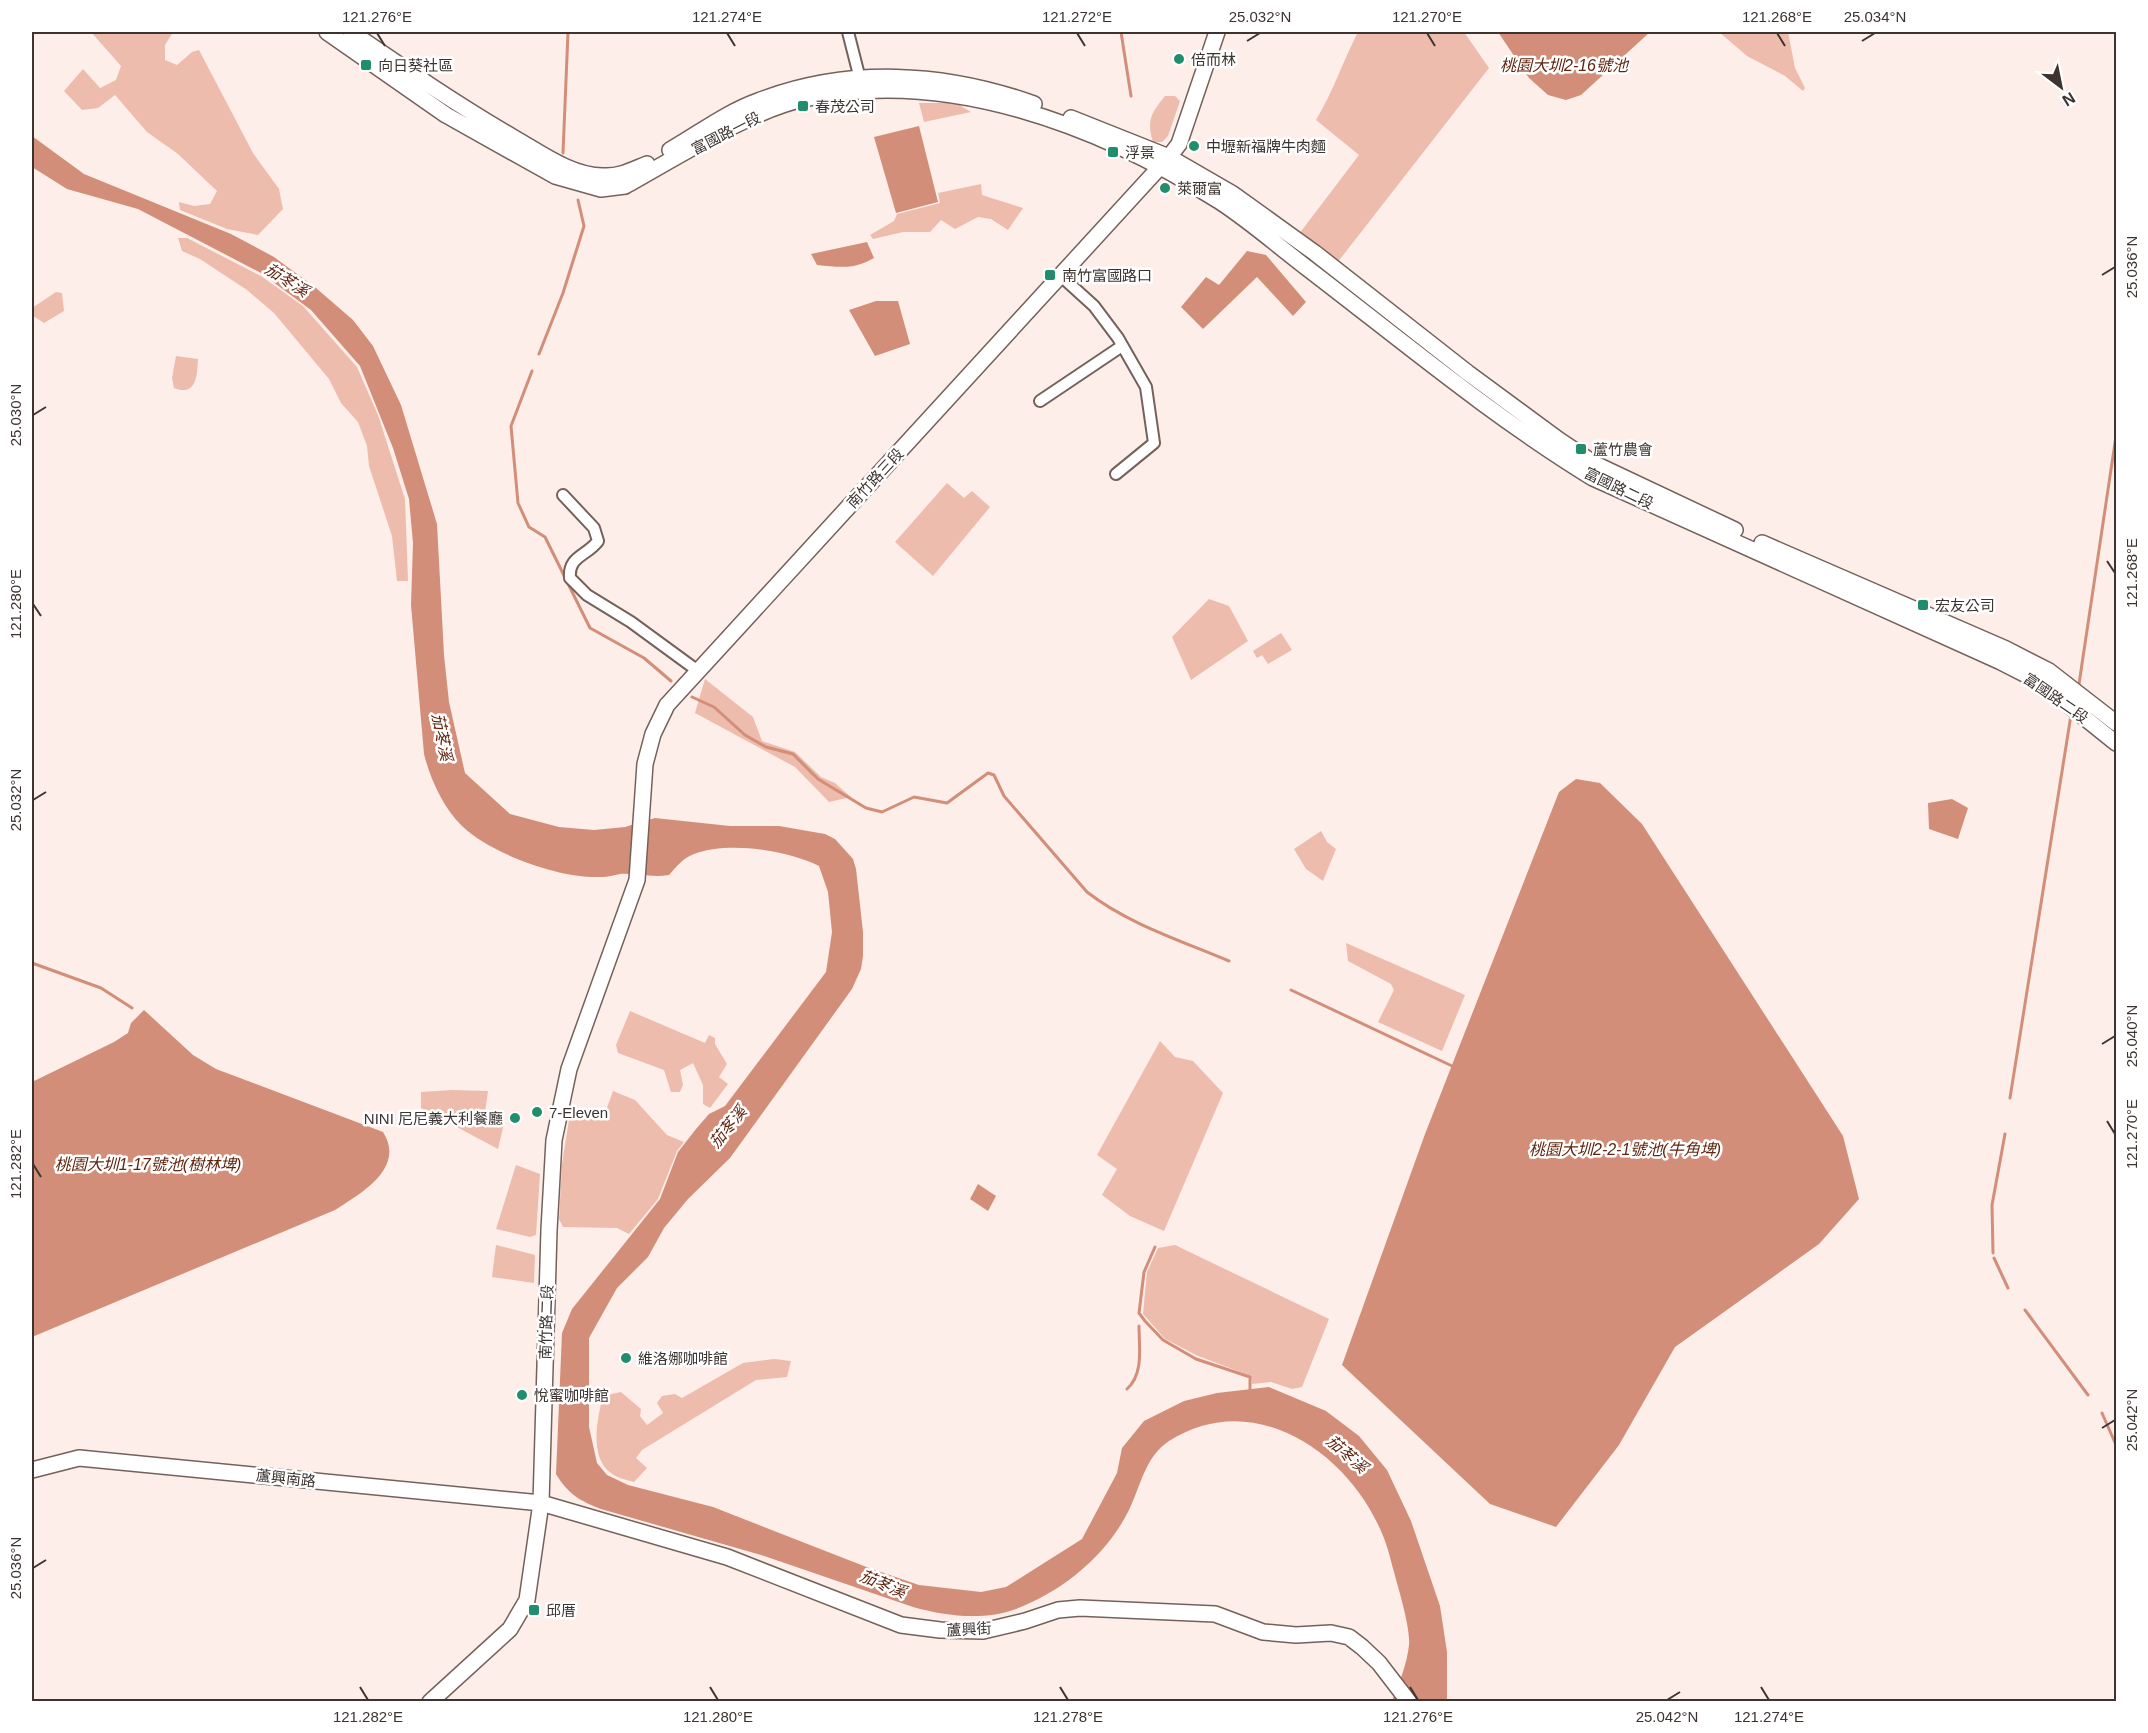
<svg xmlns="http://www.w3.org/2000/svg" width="2148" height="1733" font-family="Helvetica,'Noto Sans TC',sans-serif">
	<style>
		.green { fill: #eebcac }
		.water { fill: #d28e78 }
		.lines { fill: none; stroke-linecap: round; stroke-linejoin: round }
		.stream { stroke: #d28e78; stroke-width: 3 }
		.street-casing { stroke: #75615a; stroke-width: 14 }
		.secondary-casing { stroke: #75615a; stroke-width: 18 }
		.street { stroke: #fff; stroke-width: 10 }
		.secondary { stroke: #fff; stroke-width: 15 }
		.ticks { fill: none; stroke: #3d3431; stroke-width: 2 }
		.poi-dot { fill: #208e6d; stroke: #fff; stroke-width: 2 }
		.labels { text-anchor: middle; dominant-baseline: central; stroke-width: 5; stroke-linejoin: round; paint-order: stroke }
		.poi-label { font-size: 15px; fill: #3d3431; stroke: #fff; text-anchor: start }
		.street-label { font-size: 15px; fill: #3d3431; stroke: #fff }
		.water-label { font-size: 16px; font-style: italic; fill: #61240f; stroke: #fff }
		.neatline { fill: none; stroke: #3d3431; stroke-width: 2 }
		.ticks-label { font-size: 15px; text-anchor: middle; fill: #3d3431 }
	</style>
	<rect width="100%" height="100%" fill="#fdeeea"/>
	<!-- green -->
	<path class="green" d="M91,32H173L165,45V60L177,65L192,52L199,50L253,153L279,189L283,209L258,235L227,229L180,210L179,202L194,206L210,204L217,191L178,154L147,132L115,95L98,108L82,110L64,91L83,69L100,88L116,80L121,66Z
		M1358,32H1464L1489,68L1337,263L1299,234L1359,155L1316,120C1333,92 1343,61 1358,32Z
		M1719,32H1788L1795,68L1805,88L1803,91L1785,76L1747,56Z
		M1165,96H1175L1180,101L1168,136L1162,142H1153C1146,120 1152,112 1165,96Z
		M919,103H956L971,112L924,122Z
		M981,184L982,195L1023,208L1008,230L991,219L978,217L955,229L941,220L930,232H903L873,239L870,235L894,221L897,214L940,203L938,193Z
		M178,238H187L261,276L303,306L357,367L378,415L405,499L408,581H397L392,536L369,466L367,446L358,422L341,403L329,379L274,313L247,290L200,259L182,251Z
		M56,292L62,293L64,311L44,323L35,317L32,318V308Z
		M176,356L198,359C197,375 197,397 174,388L172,378Z
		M947,483L964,498L972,491L990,507L933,576L895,542Z
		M1209,599L1229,606L1248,641L1191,680L1172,637Z
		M1281,633L1292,650L1268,664L1262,655L1257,658L1253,651Z
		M705,679L753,717L762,741L795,752L821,777L835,783L851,797L829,802L795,767L695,713Z
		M1321,831L1327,842L1336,849L1323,881L1306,869L1294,849Z
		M1346,943L1465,995L1442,1051L1378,1022L1394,990L1391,984L1348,961Z
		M630,1011L705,1043L709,1035L715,1038V1044L727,1064L719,1077L728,1084L710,1108L703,1104V1085L693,1063L680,1070L683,1085L680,1092H671L664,1070L618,1053L616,1045Z
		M1160,1041L1175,1057L1193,1061L1223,1093L1164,1231L1130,1216L1102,1195L1117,1169L1097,1155Z
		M452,1090L488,1091L485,1113L505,1119L498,1149L421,1108V1092Z
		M613,1091L635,1100L667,1135L684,1142L677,1151L658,1199L629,1234L617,1228L563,1227L559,1219L562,1164L571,1107L605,1113Z
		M516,1165L540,1174L536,1235L530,1237L496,1229Z
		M496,1245L535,1255L534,1283L492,1277Z
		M1175,1245L1329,1319L1302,1387L1292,1389L1271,1382L1252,1384L1251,1376L1198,1356L1165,1339L1143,1314L1147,1272L1158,1248Z
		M774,1359L791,1361L787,1377L756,1380L642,1450L636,1458L647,1468L634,1482C627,1480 617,1478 611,1473C589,1458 597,1418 603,1396L621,1392L641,1409L640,1416L647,1425L663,1413L657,1403L662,1396L675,1394L682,1398L743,1363Z"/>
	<!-- water -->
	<path class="water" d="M1498,32H1650L1581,95L1566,100L1548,95L1529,78Z
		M919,126L938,202L896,213L874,137Z
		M32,136L84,174L231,234L274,257L316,288L353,320L373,346L401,405L437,524L444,655L449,702L465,773L510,814L559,827L594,830L625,827L655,818L730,826H779L825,834L835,839L853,859L856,869L863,932V956L861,969L852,989L730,1158L688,1199L664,1228L648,1257L617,1288L589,1338V1427L597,1463L607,1475L628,1485L713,1507L869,1568L919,1585L981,1592L1006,1587L1082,1539L1117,1473L1122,1448L1144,1421L1184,1401L1217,1393L1269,1387L1326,1411L1359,1436L1387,1470L1411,1521L1440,1606L1447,1652V1701H1392C1399,1684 1407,1664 1409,1645C1411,1626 1395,1578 1390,1557C1366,1465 1261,1382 1169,1441C1145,1457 1141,1485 1129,1510C1107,1555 1063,1591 1016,1609C984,1621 945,1616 913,1607L761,1555L601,1509C580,1501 568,1494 556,1474L562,1333L572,1309L660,1199L678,1152L696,1129L709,1114L725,1106L826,972L832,932L828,892L819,866C788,850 728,841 694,854C683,858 677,866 669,875C651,878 637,873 620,874C614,875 608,877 601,877C561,879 491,854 462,826C443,808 430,778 424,754L411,605L413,543L409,499L393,448L360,366L311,310L261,273L138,209L67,189L32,167Z
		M867,242L874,258C854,270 839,267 817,265L811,254Z
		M1247,251L1266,255L1306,302L1293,316L1257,277L1203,329L1181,307L1206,277L1219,285Z
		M876,301H898L910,344L875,356L849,310Z
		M1576,779L1600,783L1642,824L1843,1136L1859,1199L1819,1244L1675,1347L1619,1445L1556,1527L1490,1504L1342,1365L1425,1134L1559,792Z
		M1952,799L1968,808L1958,839L1929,829L1928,803Z
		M144,1010L193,1055L216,1069L383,1132C406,1168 361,1193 335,1210L32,1337V1082L114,1042L128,1033L131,1023Z
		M978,1184L996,1196L988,1211L970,1199Z"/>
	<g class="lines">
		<!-- stream -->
		<path class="stream" d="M1121,32L1131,96
			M563,153L568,32
			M539,354L563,293L584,226L578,200
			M532,371L511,426L518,503L529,527L545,537L590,628L644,658L671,681
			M2079,684L2116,436
			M692,697L714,707L745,735L766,747L793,754L818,779L866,808L882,812L914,797L947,803L988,773L994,775L1004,796L1087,892C1128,924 1182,941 1229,961
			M32,963L101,988L132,1008
			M1291,990L1452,1066
			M2010,1098L2071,715
			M1155,1247L1144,1272L1139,1313L1145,1321L1163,1340L1196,1359L1250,1377V1389
			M1993,1253L1992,1205L2005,1134
			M1994,1258L2008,1288
			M2025,1310L2088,1395
			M1127,1389C1144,1374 1139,1347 1139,1326
			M2102,1413L2116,1445"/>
		<defs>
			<path id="street" d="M848,32L861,83
				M1061,276L1094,306L1118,338L1146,387L1154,443L1116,474
				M1040,401L1122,346
				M563,495L594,528L598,541C587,556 568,556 570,578L587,595L631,622L698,671"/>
			<path id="secondary" d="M327,32L446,115L555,176L601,189L625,186C674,159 751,110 804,99C947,67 1099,126 1219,201C1250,221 1278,246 1307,268C1400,339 1493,417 1593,478L2001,662L2040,682L2116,743
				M351,32C405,69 459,106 516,139C542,154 572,176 603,176C620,177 632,170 647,164
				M1071,118L1169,157L1233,194L1315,253L1468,373L1559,440L1595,464L1735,530
				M670,150C698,134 727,112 758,101C848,66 945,72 1034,104
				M1762,543L2006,649L2049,671L2116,723
				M32,1470L79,1458L541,1503L727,1557L901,1625L940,1630L983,1631L1025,1621L1058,1610L1080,1608L1215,1614L1263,1632L1296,1635L1331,1633L1349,1637L1362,1647L1379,1663L1409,1702
				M430,1702L510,1629L527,1600L541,1503L549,1230L554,1140L569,1069L637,880L645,764L653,734L667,705L1169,157L1179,144L1217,32"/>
		</defs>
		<!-- street casing -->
		<use href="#street" class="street-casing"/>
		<!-- secondary casing -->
		<use href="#secondary" class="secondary-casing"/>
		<!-- street -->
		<use href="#street" class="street"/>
		<!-- secondary -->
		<use href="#secondary" class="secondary"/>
	</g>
	<!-- ticks -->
	<path class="ticks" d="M377,33L385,46M727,33L735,46M1077,33L1085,46M1427,33L1435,46M1777,33L1785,46M1247,41L1260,33M1862,41L1875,33M2102,275L2115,267M33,415L46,407M2107,561L2115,573M33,604L41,616M33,800L46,792M2102,1044L2115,1036M2107,1121L2115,1134M33,1164L41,1177M2102,1428L2115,1420M33,1568L46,1560M360,1687L368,1700M710,1687L718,1700M1060,1687L1068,1700M1410,1687L1418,1700M1761,1687L1769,1700M1667,1700L1680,1692"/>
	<!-- markers -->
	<g class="poi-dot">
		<circle cx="1179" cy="59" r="6"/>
		<rect x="360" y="59" width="12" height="12" rx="3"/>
		<rect x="797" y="100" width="12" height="12" rx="3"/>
		<circle cx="1194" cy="146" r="6"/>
		<rect x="1107" y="146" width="12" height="12" rx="3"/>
		<circle cx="1165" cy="188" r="6"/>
		<rect x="1044" y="269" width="12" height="12" rx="3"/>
		<rect x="1575" y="443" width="12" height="12" rx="3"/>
		<rect x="1917" y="599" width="12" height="12" rx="3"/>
		<circle cx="537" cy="1112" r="6"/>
		<circle cx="515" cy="1118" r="6"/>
		<circle cx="626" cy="1358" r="6"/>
		<circle cx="522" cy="1395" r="6"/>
		<rect x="528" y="1604" width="12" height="12" rx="3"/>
	</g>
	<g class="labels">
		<!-- poi labels -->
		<g class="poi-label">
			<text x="1191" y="59">倍而林</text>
			<text x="378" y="65">向日葵社區</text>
			<text x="815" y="106">春茂公司</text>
			<text x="1206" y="146">中壢新福牌牛肉麵</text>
			<text x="1125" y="152">浮景</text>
			<text x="1177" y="188">萊爾富</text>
			<text x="1062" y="275">南竹富國路口</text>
			<text x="1593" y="449">蘆竹農會</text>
			<text x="1935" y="605">宏友公司</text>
			<text x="549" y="1112">7-Eleven</text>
			<text x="503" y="1118" text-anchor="end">NINI 尼尼義大利餐廳</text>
			<text x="638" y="1358">維洛娜咖啡館</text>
			<text x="534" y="1395">悅蜜咖啡館</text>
			<text x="546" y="1610">邱厝</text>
		</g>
		<!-- street labels -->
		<g class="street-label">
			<text transform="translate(726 133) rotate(-27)">富國路一段</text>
			<text transform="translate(875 478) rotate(-47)">南竹路三段</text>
			<text transform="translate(1619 488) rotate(26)">富國路二段</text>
			<text transform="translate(2056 698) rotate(35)">富國路二段</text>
			<text transform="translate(546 1322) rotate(-88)">南竹路二段</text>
			<text transform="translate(286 1478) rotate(6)">蘆興南路</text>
			<text transform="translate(969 1629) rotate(-3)">蘆興街</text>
		</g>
		<!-- water labels -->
		<g class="water-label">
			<text x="1564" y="65">桃園大圳2-16號池</text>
			<text transform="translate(287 280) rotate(32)">茄苳溪</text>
			<text transform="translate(442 737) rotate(79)">茄苳溪</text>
			<text transform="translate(728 1127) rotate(-51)">茄苳溪</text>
			<text x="1625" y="1149">桃園大圳2-2-1號池(牛角埤)</text>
			<text x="148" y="1164">桃園大圳1-17號池(樹林埤)</text>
			<text transform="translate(1347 1454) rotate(41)">茄苳溪</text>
			<text transform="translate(883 1584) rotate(22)">茄苳溪</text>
		</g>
	</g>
	<!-- border -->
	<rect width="2148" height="1733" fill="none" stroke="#ffffff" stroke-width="66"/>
	<!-- north arrow -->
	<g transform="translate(2061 87) rotate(148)" stroke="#ffffff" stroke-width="4.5" paint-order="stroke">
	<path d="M0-4.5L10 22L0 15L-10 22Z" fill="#3d3431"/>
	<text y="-9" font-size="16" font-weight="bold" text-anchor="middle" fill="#3d3431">N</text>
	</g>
	<rect x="33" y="33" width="2082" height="1667" class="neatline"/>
	<g class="ticks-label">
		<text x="377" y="22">121.276°E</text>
		<text x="727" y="22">121.274°E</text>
		<text x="1077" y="22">121.272°E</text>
		<text x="1260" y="22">25.032°N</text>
		<text x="1427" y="22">121.270°E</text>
		<text x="1777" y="22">121.268°E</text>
		<text x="1875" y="22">25.034°N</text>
		<text transform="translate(2132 267) rotate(-90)" y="5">25.036°N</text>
		<text transform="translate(16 415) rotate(-90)" y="5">25.030°N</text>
		<text transform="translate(2132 573) rotate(-90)" y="5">121.268°E</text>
		<text transform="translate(16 604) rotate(-90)" y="5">121.280°E</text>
		<text transform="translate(16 800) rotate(-90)" y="5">25.032°N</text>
		<text transform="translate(2132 1036) rotate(-90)" y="5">25.040°N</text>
		<text transform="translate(2132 1134) rotate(-90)" y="5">121.270°E</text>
		<text transform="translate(16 1164) rotate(-90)" y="5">121.282°E</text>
		<text transform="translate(2132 1420) rotate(-90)" y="5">25.042°N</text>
		<text transform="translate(16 1568) rotate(-90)" y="5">25.036°N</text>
		<text x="368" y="1722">121.282°E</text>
		<text x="718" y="1722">121.280°E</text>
		<text x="1068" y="1722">121.278°E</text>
		<text x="1418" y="1722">121.276°E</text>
		<text x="1667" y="1722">25.042°N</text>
		<text x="1769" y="1722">121.274°E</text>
	</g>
</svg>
